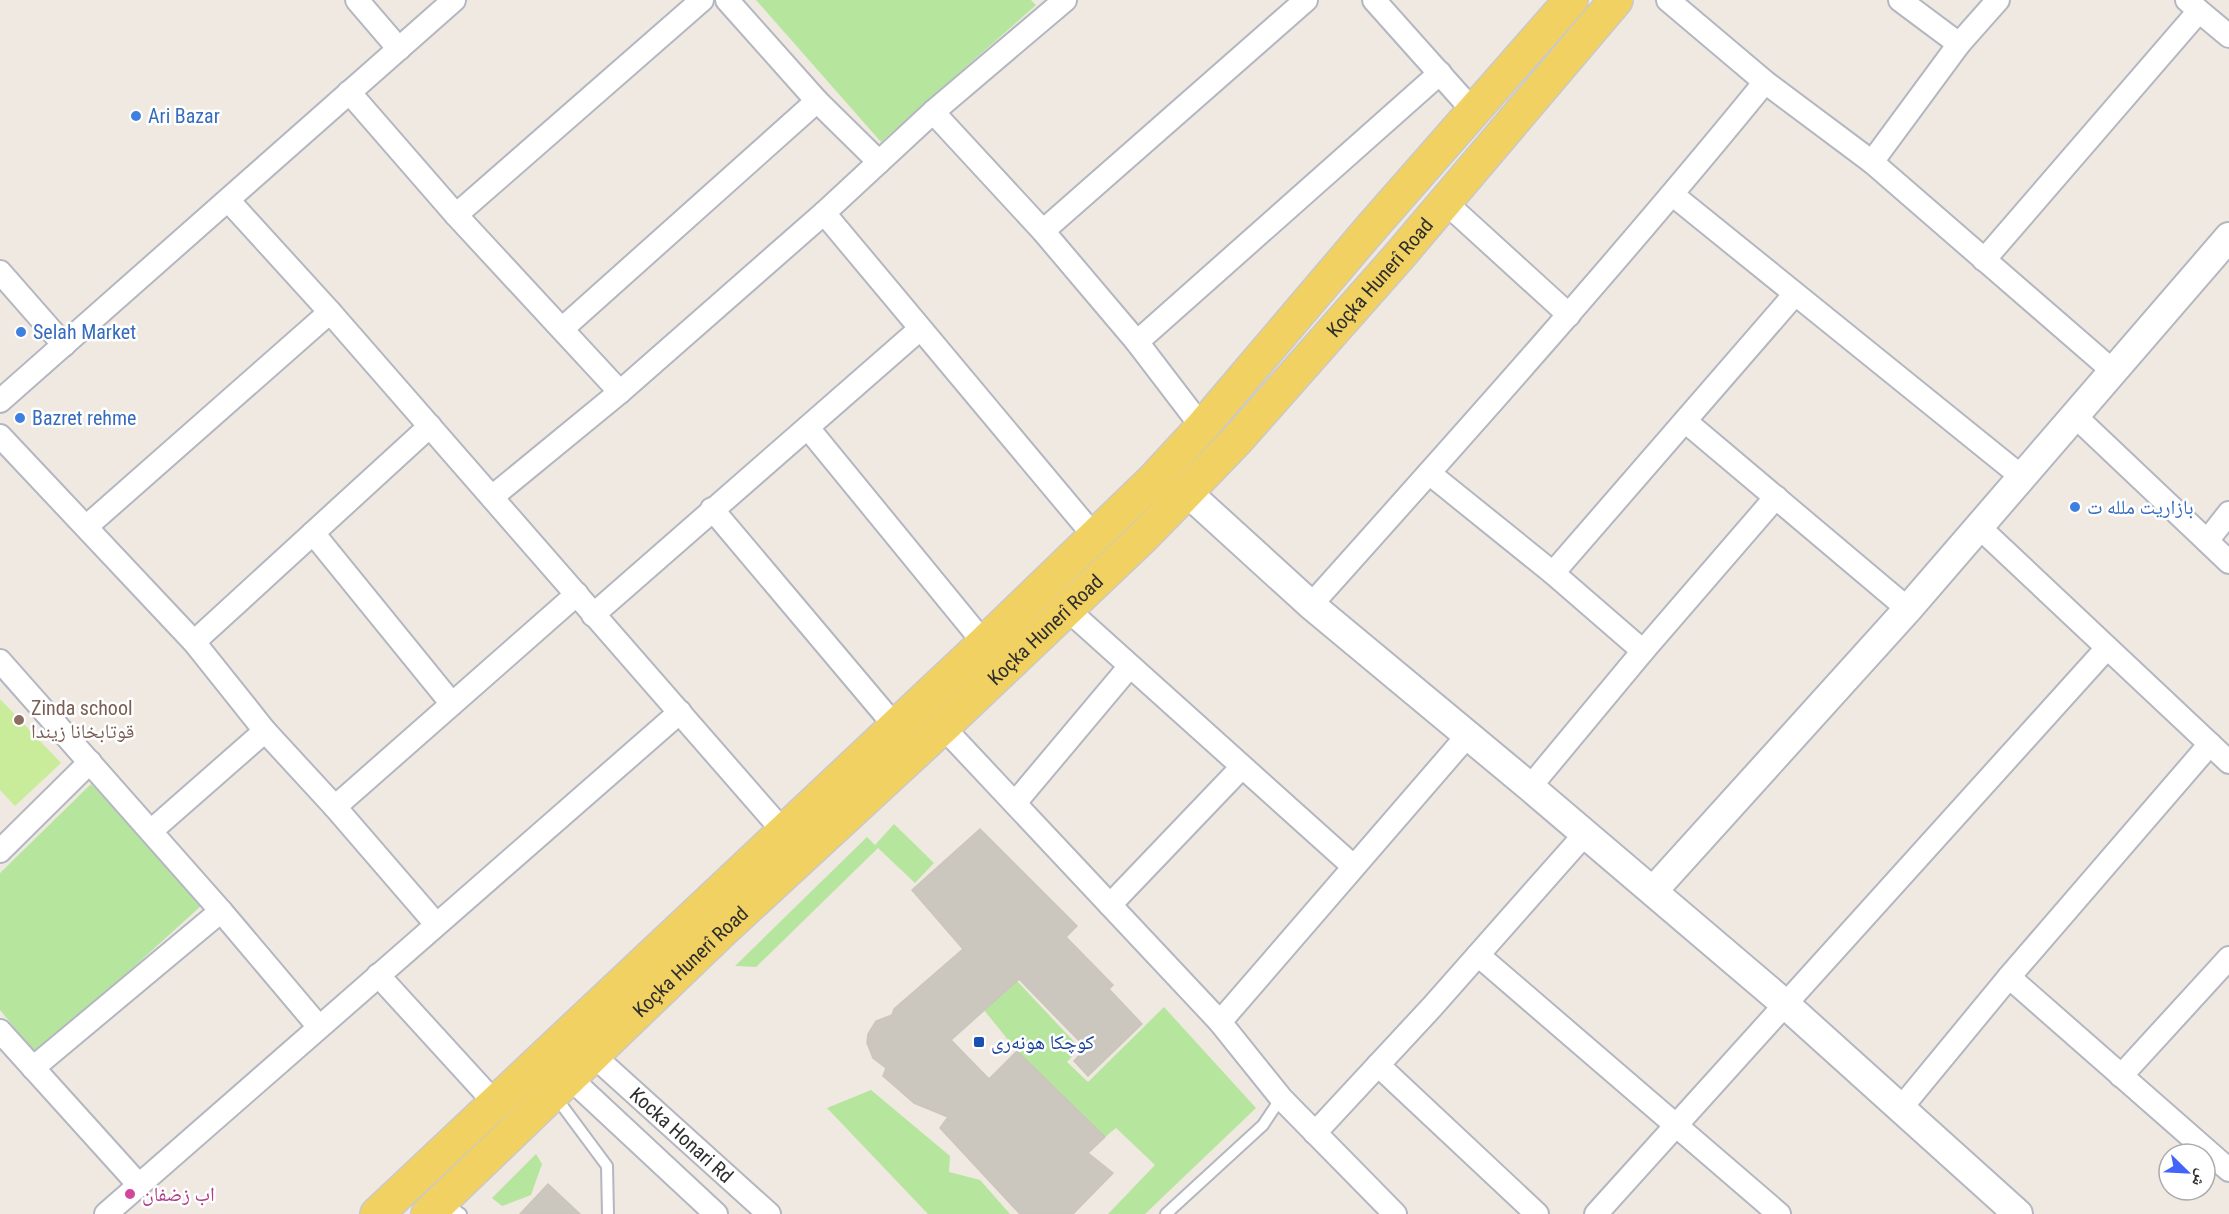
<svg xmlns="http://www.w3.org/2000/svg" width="2229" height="1214" font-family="'Roboto Condensed','Noto Naskh Arabic',sans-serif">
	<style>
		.green { fill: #b6e59e }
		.pitch { fill: #c9ec9a }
		.building { fill: #cbc7bf; stroke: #cbc5ba; stroke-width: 1.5 }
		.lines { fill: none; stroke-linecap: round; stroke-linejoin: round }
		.service-casing { stroke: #b4b7c1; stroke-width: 14 }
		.minor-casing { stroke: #b4b7c1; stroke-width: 26 }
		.tertiary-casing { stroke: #b4b7c1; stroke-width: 32 }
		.primary-casing { stroke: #c9c9c9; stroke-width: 36 }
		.service { stroke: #fff; stroke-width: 10 }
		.minor { stroke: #fff; stroke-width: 22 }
		.tertiary { stroke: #fff; stroke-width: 28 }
		.primary { stroke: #f2d163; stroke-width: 33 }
		.shop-dot { fill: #3f7fe0; stroke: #fff; stroke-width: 2 }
		.education-dot { fill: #8d6e63; stroke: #fff; stroke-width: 2 }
		.transit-dot { fill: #1a4fb4; stroke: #fff; stroke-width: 2 }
		.hotel-dot { fill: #d1479c; stroke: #fff; stroke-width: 2 }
		.labels { text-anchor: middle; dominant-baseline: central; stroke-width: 5; stroke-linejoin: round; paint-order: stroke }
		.shop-label { font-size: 20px; fill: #366cbe; stroke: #fff; text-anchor: start }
		.street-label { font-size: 20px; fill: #2e2e2e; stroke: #fff }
		.education-label { font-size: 20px; fill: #785e54; stroke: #fff; text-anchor: start }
		.transit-label { font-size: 20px; fill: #164399; stroke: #fff; text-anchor: start }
		.hotel-label { font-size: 20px; fill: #b23c85; stroke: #fff; text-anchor: start }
	</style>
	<rect width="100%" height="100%" fill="#efe9e1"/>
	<!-- green -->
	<path class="green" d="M756,0H1031L1036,5L881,142Z
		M91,784L203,904L37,1055L0,1010V873Z
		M894,824L934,863L915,883L878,848L756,967L735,966L867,837L875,845Z
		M1017,981L1080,1048L1067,1062L1088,1082L1164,1007L1256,1108L1145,1214H1108L1155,1165L1116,1128L1105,1137L1017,1051L984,1010Z
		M871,1090L950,1156L949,1172L980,1180L1010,1214H928L827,1108Z
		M536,1154L542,1164L531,1195L502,1206L492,1198Z"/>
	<!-- pitch -->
	<path class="pitch" d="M0,699L61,763L15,806L0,790Z"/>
	<!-- building -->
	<path class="building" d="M980,829L1077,926L1066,937L1113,985L1109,989L1142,1024L1088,1076L1074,1061L1086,1048L1019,979L951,1040L989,1079L1017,1051L1105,1137L1088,1153L1113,1173L1073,1214H1020L940,1128L948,1117L914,1103L898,1089L883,1076L886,1068L873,1058L867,1043L868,1034L876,1021L892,1015L894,1009L963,949L912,890Z
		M548,1184L580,1214H520Z"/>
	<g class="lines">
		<defs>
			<path id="service" d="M555,1096L607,1166L608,1214
				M444,1202L461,1214
				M1166,1214L1263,1125L1281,1098"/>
			<g id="minor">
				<path d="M357,0L399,49"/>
				<path d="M727,0L817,101L879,162"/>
				<path d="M1374,0L1474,112"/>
				<path d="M1668,0L1765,82L1872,162L2113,371"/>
				<path d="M2199,11L2229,36"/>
				<path d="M1959,44L1998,0"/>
				<path d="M349,92L456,215L620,392"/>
				<path d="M933,112L1043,231L1137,342L1202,427"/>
				<path d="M1872,162L1959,44L1900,0"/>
				<path d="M1673,195L2022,477"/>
				<path d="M228,200L330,312L783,831"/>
				<path d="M1445,202L1569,315"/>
				<path d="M824,213L1095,537"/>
				<path d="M456,215L702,0"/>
				<path d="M1043,231L1306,0"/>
				<path d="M1984,260L2199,11L2187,0"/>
				<path d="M0,272L64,345"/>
				<path d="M562,329L817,101"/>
				<path d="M1137,342L1440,73"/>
				<path d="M0,401L454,0"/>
				<path d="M2075,416L2207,541L2229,513"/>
				<path d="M1685,421L1908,609"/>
				<path d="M808,428L984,643"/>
				<path d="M0,436L194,642L265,731L335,807L436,924"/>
				<path d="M1429,473L1553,573L1643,651"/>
				<path d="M492,497L620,392L824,213L933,112L1065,0"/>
				<path d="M712,509L895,726"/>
				<path d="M86,527L330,312"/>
				<path d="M1979,527L2229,762"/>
				<path d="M313,533L452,704"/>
				<path d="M2207,541L2229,562"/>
				<path d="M1553,573L1795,294"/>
				<path d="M1311,605C1465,433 1619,261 1765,82"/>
				<path d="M1067,609L1353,866"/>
				<path d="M593,615L920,329"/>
				<path d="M194,642L430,426"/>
				<path d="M0,661L221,911L319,1027"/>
				<path d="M943,727L1220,1022L1281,1098L1395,1214"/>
				<path d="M1530,787L1643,651L1776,497"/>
				<path d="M1015,803L1130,666"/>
				<path d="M335,807L577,594"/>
				<path d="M151,831L265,731"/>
				<path d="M0,851L90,762"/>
				<path d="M1110,905L1242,767"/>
				<path d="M1478,955L1779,1214"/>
				<path d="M378,975L495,1103"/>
				<path d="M2009,977L2229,1170"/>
				<path d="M1220,1022L1468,735"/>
				<path d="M0,1031L139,1185"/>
				<path id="s1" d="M594,1056L769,1214"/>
				<path d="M1378,1065L1537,1214"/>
				<path d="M33,1068L221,911"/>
				<path d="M2121,1076L2229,958"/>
				<path d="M570,1078L716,1214"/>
				<path d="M1901,1108L2009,977L2210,744"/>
				<path d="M1315,1133L1432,1007L1585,834"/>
				<path d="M106,1214L680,712"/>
				<path d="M1596,1214L2107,648"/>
			</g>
			<path id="tertiary" d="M1187,492L1311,605L1530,787L1785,1004L2018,1214
				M1653,891L1908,609L2229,237"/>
			<g id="primary">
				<path d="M377,1214L984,643L1153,480L1202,427L1371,228L1571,0"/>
				<path id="s2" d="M428,1214L720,933L943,727L1142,538L1187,492L1236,441L1401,254L1616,0"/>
			</g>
		</defs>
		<!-- service casing -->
		<use href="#service" class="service-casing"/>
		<!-- minor casing -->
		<use href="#minor" class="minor-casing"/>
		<!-- tertiary casing -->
		<use href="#tertiary" class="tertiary-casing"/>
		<!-- primary casing -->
		<use href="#primary" class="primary-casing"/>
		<!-- service -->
		<use href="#service" class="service"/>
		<!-- minor -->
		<use href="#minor" class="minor"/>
		<!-- tertiary -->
		<use href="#tertiary" class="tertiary"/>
		<!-- primary -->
		<use href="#primary" class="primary"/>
	</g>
	<!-- markers -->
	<g class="shop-dot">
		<circle cx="136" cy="116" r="6"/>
		<circle cx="21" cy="332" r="6"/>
		<circle cx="20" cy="418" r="6"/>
		<circle cx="2075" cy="507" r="6"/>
	</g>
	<circle class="education-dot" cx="19" cy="720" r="6"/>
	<rect class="transit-dot" x="973" y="1036" width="12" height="12" rx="3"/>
	<circle class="hotel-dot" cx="130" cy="1194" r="6"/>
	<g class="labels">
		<!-- shop labels -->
		<g class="shop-label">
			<text x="148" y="116">Ari Bazar</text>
			<text x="33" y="332">Selah Market</text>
			<text x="32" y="418">Bazret rehme</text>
			<text x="2087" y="507">بازاريت ملله ت</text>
		</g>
		<!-- street labels -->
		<g class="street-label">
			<text stroke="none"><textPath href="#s2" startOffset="1336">Koçka Hunerî Road</textPath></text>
			<text stroke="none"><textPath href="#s2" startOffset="850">Koçka Hunerî Road</textPath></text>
			<text stroke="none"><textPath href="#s2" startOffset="364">Koçka Hunerî Road</textPath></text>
			<text stroke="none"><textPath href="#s1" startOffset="118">Kocka Honari Rd</textPath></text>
		</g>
		<!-- education labels -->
		<g class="education-label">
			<text x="31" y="708">Zinda school<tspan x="31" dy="23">قوتابخانا زیندا</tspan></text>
		</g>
		<!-- transit labels -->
		<g class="transit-label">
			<text x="991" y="1042">كوچكا هونەری</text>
		</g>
		<!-- hotel labels -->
		<g class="hotel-label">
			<text x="142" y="1194">اب زضفان</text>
		</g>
	</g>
	<!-- north arrow -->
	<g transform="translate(2187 1172) rotate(114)"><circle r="28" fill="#ffffff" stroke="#ababab" stroke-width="1.5"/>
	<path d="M0-4.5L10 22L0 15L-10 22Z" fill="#4264fb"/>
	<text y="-9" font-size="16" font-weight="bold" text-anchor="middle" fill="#2e2e2e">ش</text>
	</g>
</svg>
